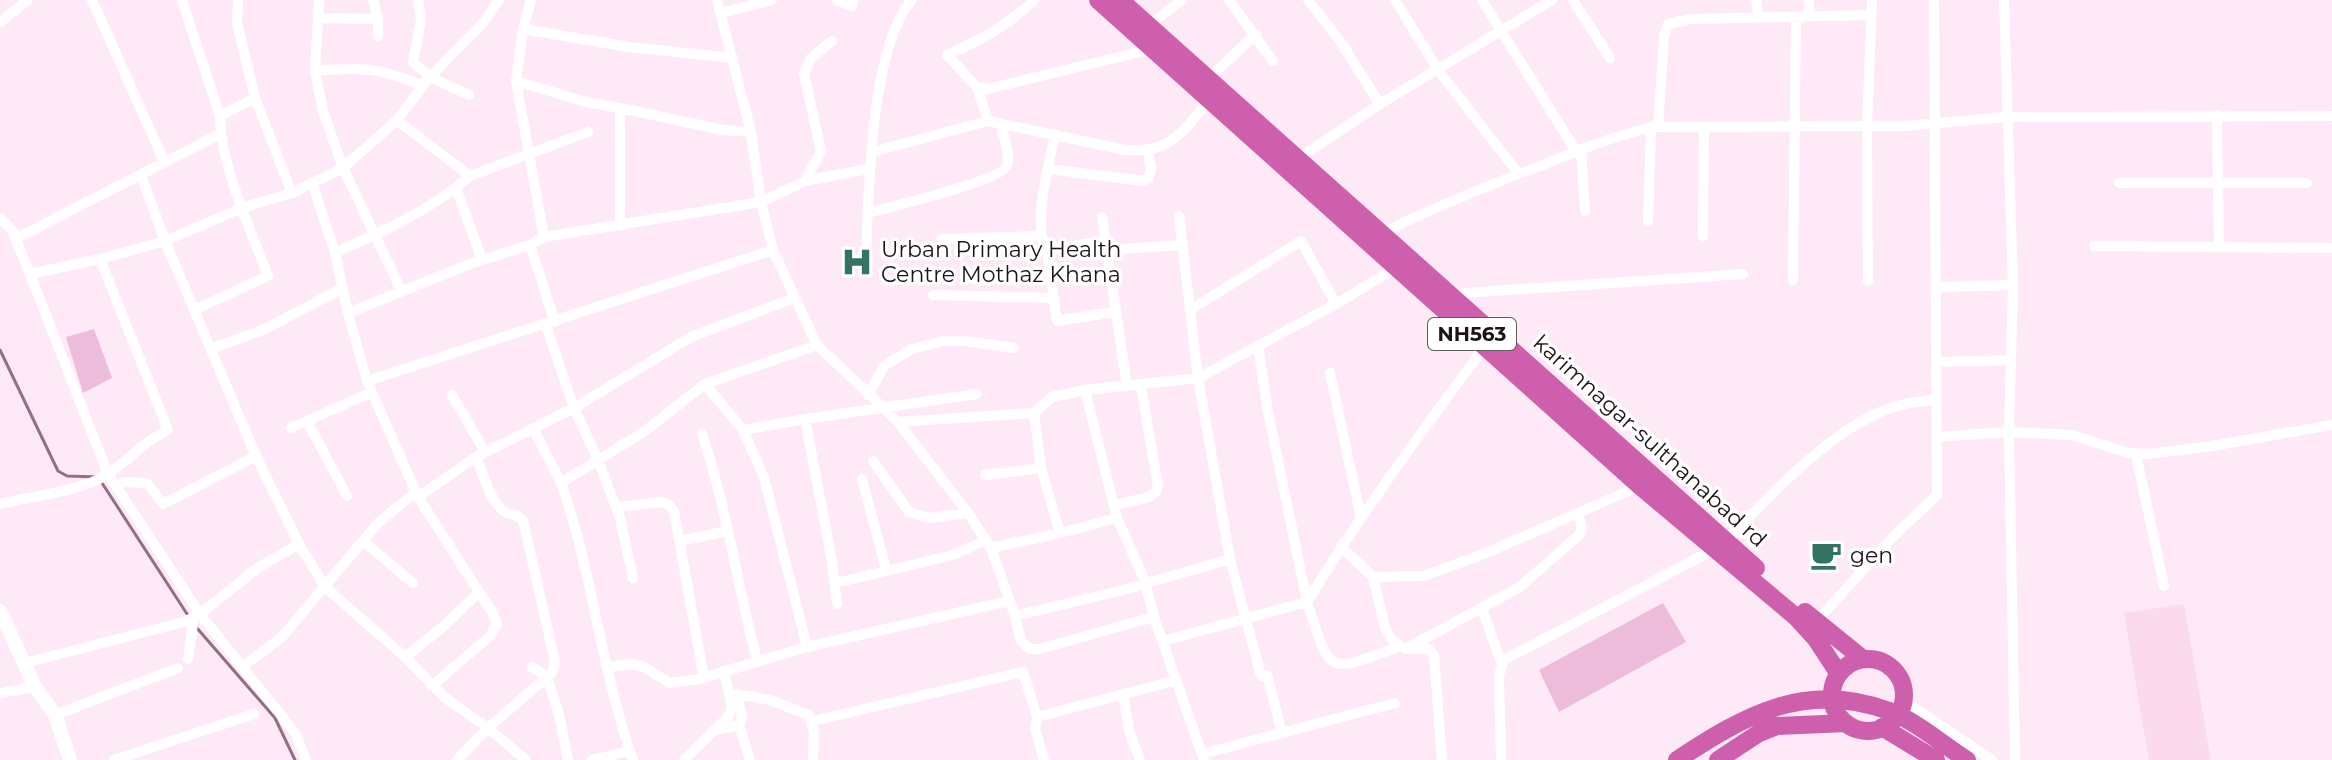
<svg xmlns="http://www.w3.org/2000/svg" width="2332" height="760" font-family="Montserrat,sans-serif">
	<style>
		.built { fill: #fbdaee }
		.green { fill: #ecbcda }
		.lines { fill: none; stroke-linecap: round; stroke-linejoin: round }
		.stream { stroke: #936f86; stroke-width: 3 }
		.street { stroke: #fff; stroke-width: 10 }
		.secondary { stroke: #fff; stroke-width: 14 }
		.highway { stroke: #ce5fac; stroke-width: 18 }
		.labels { text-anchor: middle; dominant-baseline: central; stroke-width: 7; stroke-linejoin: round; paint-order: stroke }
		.shield { fill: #fff; stroke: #5f5a5d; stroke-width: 2 }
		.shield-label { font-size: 20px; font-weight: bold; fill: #1b1318 }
		.poi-label { font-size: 22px; fill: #1b1318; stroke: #fff; text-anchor: start }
		.street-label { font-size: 22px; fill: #1b1318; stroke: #fff }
	</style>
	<rect width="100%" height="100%" fill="#feeaf6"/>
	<!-- built -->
	<path class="built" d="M2184,604L2211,760H2149L2124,613Z"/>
	<!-- green -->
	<path class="green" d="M94,329L112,378L83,393L66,337Z
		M1663,603L1686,642L1559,712L1539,670Z"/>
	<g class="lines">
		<!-- stream -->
		<path class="stream" d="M0,350L58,471L67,476L97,477
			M102,483L189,617
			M196,627L275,718L295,760"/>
		<!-- street -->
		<path class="street" d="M92,0L164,161
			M182,0L220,116C220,164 251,231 268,276L194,310
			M373,0L378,19V36
			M531,0L523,29L516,81L544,237
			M837,0L852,6L854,0
			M1034,0C1008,26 980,40 947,55L977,87L988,89L1152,49
			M1229,0L1273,61
			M1308,0L1340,41L1380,104
			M1395,0L1438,70L1518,173
			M1482,0L1576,151
			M1573,0L1610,58
			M1756,0L1759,17
			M1809,0V16
			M721,13L772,0
			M319,18L378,19
			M0,22L28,0
			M1147,27L1182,0
			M523,29L629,47L733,58
			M315,71L319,0
			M430,77L469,95
			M1207,80L1256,34
			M516,81L586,102L620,108
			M977,87L988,121
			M255,98L292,193
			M2217,115L2219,248
			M220,116L255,98L237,23L238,0
			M397,120L470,176
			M1658,127L1664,36L1668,24L1691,19L1872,15
			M751,132L761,202L805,181L868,169
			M1581,149L1585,211
			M872,152L988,121L1125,150C1170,154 1183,132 1209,100
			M1296,160L1380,104L1552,0
			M1049,169L1143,181L1149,178L1151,167L1148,152
			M141,175L165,241L256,456L299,544L325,587L405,657L444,697L488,728L526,760
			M805,181L821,151L804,73L811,58L832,41
			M312,182L335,253L348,313L470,264L530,245L544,237L761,202L773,250L817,345L898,422L968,513L991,548L1015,616L1119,591L1230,559L1198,378L1336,304L1396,268
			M2119,183H2307
			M456,188L482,260
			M868,213C888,207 1001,181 1007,166C1011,155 1003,135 1001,124
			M1102,217L1127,386
			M0,218L12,230L30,274
			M1648,221L1651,127
			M620,226V108L723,130L751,132L717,0
			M1380,234C1433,208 1486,186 1540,166C1577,151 1612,137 1651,127L1905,126L2006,117L2332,116
			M1703,236L1704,126
			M17,238L220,134
			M942,239L1042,236
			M1104,241L1047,250L1057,321L1115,312
			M530,245L555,322
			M2094,246L2332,248
			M1047,250C1031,224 1050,163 1055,134
			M1107,250L1183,245
			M335,253C381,232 432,210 470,176L588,132
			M866,263C868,200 870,46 912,0
			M1793,280L1796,17
			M1868,281L1867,126L1872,0
			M1936,287L2013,285
			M401,290L343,168L323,111L315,71C361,67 380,67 423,86L429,75L413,63L421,20L418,0
			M1451,294L1743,274
			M933,295L1053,298
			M1190,310L1301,241L1336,304
			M348,313L367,381L418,497L492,612L497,624L490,636L432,686
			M546,325L574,408L598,460L620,518L633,578
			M1258,345L1268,412L1307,602C1361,513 1423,430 1485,346
			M211,349L265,329L343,288
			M1937,362L2011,360
			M1330,373L1361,518
			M367,381L773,250
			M705,384L743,430L805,419L977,394
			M452,395L485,452
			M868,395L884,366L912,349L943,341H964L1014,348
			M805,419L832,561L837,604
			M307,421L347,496
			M898,422L1034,413
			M291,428L372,392
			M534,430L561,483L645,431L705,384L817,345
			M743,430L764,477L807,647
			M702,434C727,507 737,585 757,660
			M1937,437L2009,432L2013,285L2004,0
			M2136,454L2164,586
			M873,461L909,512L928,518L968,513
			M1041,468L1034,413L1052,397L1085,390
			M985,475L1041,468L1060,533L991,548
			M862,479L886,569
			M123,482L147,483L163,504L256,456
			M561,483C593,573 601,670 633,760
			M418,497L476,457L574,408L691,337L794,298
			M0,504C28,497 72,492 97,480C123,468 140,443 168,430L100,259
			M1114,505L1146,498L1156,492L1158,486L1141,386
			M616,507L662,502L668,504L674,511L704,678
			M1117,518L1085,390L1198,378L1179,216
			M1060,533L1117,518L1145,581L1154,617L1204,760
			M363,541L413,583
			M680,541L727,531
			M1726,541C1768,498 1826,434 1883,411C1900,403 1919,402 1937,399
			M1341,547L1373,577L1385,628L1392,640L1405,649H1428L1434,655L1442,760
			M1230,559L1261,676
			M1373,577L1423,576L1479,556L1640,486
			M836,583L953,555L986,540
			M1482,609L1502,664
			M1015,616L1021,641L1030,649H1039L1154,617
			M1816,622L1894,536L1937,495L1934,0
			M1163,641L1307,602C1331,677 1327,673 1398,647
			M1411,646L1520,587L1579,535L1582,528L1578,513
			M405,657L443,627L479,592
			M188,659L194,617
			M25,663L184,622L200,614L259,567L299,544
			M242,667L282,637L378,523L416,492
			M532,667L547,677L559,714L568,760
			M608,667L632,664L642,666L670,683L699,679L807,647L1009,601
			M1267,675L1282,733
			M0,693L35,687
			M1123,694L1129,731L1140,760
			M1903,700L1992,760
			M55,715L178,668
			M813,721L1023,672L1037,717
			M739,725L750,760
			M715,730L739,725L742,717L737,694L770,700L809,715L814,733L813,760
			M1202,754L1395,703
			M114,760L254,714
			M306,760L296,734L200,614L108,474L30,274L100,259L165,241L242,208L292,193L343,168L397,120L430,77L484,22L499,0
			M457,760L488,728L547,677L553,671L555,662L523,520C517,513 508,516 501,509C489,497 483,473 476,457
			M592,760L630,751
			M684,760L728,717L732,708L724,671
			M1044,760L1035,729L1037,717L1177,680
			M1501,760L1499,675L1504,660L1715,549
			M2015,760L2009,432L2072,435L2128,453L2148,454L2206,447L2332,425"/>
		<!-- secondary -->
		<path class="secondary" d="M0,611L35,687L55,715L70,760"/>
		<!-- highway -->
		<path class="highway" d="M1098,0L1640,486L1796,617L1816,639L1839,674
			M1120,0C1331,191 1545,378 1756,568
			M1805,612L1863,659
			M1832 695a36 36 0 1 1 72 0a36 36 0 1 1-72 0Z
			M1882,727L1936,760
			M1677,760C1745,715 1806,680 1889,711C1916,721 1942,744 1967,760
			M1718,760L1759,733L1777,726L1846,723"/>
	</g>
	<!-- icons -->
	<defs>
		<symbol id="hospital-bare" viewBox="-9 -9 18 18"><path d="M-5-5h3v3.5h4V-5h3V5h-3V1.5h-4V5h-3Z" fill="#327363" stroke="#fff" stroke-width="2.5" paint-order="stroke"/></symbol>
		<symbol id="cafe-bare" viewBox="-9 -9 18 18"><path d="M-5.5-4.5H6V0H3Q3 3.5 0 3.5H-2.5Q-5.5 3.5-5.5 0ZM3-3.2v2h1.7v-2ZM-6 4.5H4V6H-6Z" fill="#327363" stroke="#fff" stroke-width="2.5" paint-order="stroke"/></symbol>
	</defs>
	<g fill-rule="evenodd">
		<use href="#hospital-bare" x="835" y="240" width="44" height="44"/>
		<use href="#cafe-bare" x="1804" y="533" width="44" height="44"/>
	</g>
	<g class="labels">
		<!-- shield labels -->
		<rect class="shield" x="1428" y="318" width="88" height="32" rx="6"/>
		<g class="shield-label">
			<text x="1472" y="334">NH563</text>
		</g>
		<!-- poi labels -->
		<g class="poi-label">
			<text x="881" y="249">Urban Primary Health<tspan x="881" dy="25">Centre Mothaz Khana</tspan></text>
			<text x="1850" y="555">gen</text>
		</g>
		<!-- street labels -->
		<g class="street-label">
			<text transform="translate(1650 441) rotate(42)">karimnagar-sulthanabad rd</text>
		</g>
	</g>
</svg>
